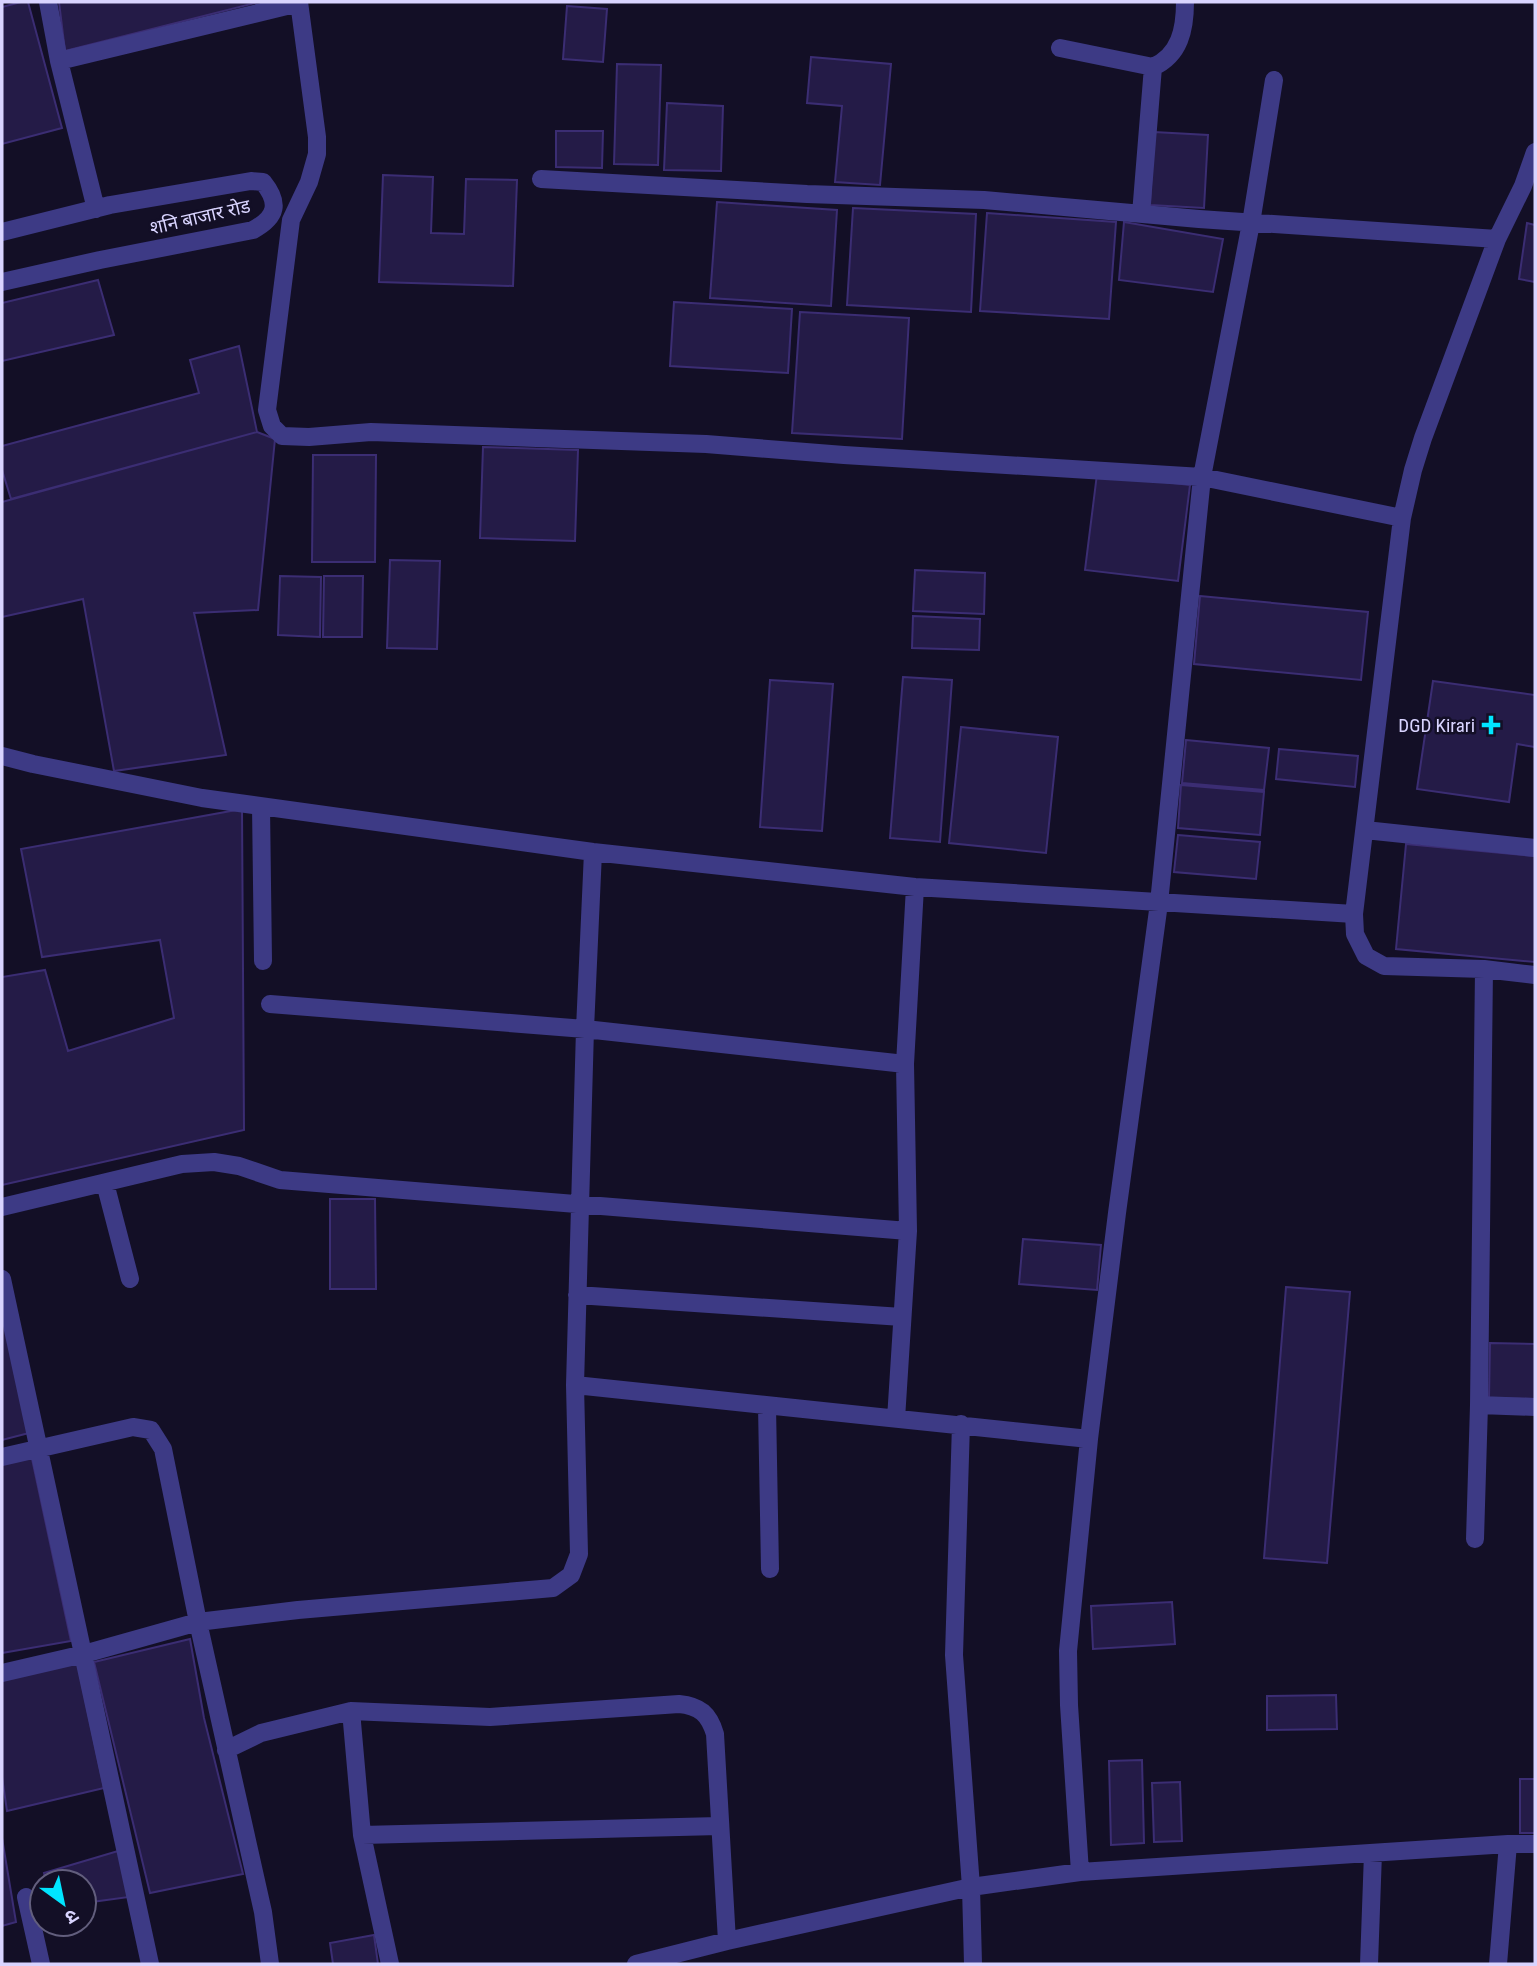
<svg xmlns="http://www.w3.org/2000/svg" width="1537" height="1966" font-family="'Roboto Condensed','Noto Sans Devanagari',sans-serif">
	<style>
		.building { fill: #241b47; stroke: #3b2d73; stroke-width: 2 }
		.lines { fill: none; stroke-linecap: round; stroke-linejoin: round }
		.minor { stroke: #3d3a85; stroke-width: 18 }
		.poi-dot { fill: #00e5ff; stroke: #130f26; stroke-width: 2.5 }
		.labels { text-anchor: middle; dominant-baseline: central; stroke-width: 5; stroke-linejoin: round; paint-order: stroke }
		.street-label { font-size: 19px; fill: #d9d4ff; stroke: #130f26 }
		.poi-label { font-size: 19px; fill: #d9d4ff; stroke: #130f26; text-anchor: end }
	</style>
	<rect width="100%" height="100%" fill="#130f26"/>
	<!-- building -->
	<path class="building" d="M21,2H28L62,128L2,144V7Z
		M59,2H259L65,51Z
		M567,6L607,9L603,62L563,59Z
		M811,57L891,64L880,185L835,182L842,106L807,103Z
		M617,64L661,65L658,165L614,164Z
		M667,103L723,106L721,171L664,170Z
		M556,131H603L602,168L556,167Z
		M1154,132L1208,135L1204,208L1150,205Z
		M383,175L433,177L431,233L464,234L466,179L517,180L513,286L379,282Z
		M717,202L837,210L831,306L710,298Z
		M853,208L976,214L971,312L847,305Z
		M987,213L1116,222L1109,319L980,311Z
		M1124,222L1223,239L1213,292L1119,280Z
		M1527,223L1535,225V282L1519,279Z
		M98,280L114,335L2,361V303Z
		M674,302L792,309L788,373L670,366Z
		M800,312L909,318L902,439L792,433Z
		M239,346L257,432L11,499L2,470V446L199,393L190,360Z
		M257,432L275,439L258,610L194,613L226,755L114,771L83,599L2,617V502Z
		M483,447L578,450L575,541L480,538Z
		M313,455H376L375,562H312Z
		M1097,474L1190,485L1178,581L1085,570Z
		M390,560L440,561L437,649L387,648Z
		M915,570L985,573L984,614L913,611Z
		M280,576L321,577L320,637L278,635Z
		M324,576H363L362,637H323Z
		M1200,596L1368,612L1361,680L1194,664Z
		M913,616L980,619L979,650L912,648Z
		M903,677L952,680L940,842L890,838Z
		M770,680L833,684L822,831L760,827Z
		M1433,681L1535,695V747L1517,744L1509,802L1417,789Z
		M961,727L1058,737L1046,853L949,843Z
		M1186,740L1269,748L1264,790L1182,783Z
		M1279,749L1358,756L1355,787L1276,779Z
		M1181,785L1264,792L1260,835L1178,828Z
		M242,809L244,1130L2,1185V977L45,970L68,1051L174,1018L160,940L42,957L21,849Z
		M1178,835L1260,842L1256,879L1174,872Z
		M1406,844L1535,856V962L1396,949Z
		M330,1199H375L376,1289H330Z
		M1023,1239L1101,1245L1097,1290L1019,1284Z
		M1286,1287L1350,1292L1327,1563L1264,1558Z
		M2,1313L29,1433L2,1440Z
		M1490,1343L1535,1344V1399L1489,1398Z
		M31,1454L71,1641L2,1653V1462Z
		M1172,1602L1175,1644L1093,1649L1091,1606Z
		M190,1639L204,1718L243,1874L150,1893L94,1662Z
		M77,1661L104,1788L7,1811L2,1777V1679Z
		M1336,1695L1337,1729L1267,1730V1696Z
		M1142,1760L1144,1843L1111,1845L1109,1761Z
		M1520,1779H1535V1833H1520Z
		M1180,1782L1182,1841L1154,1842L1152,1783Z
		M2,1838L16,1922L2,1926Z
		M118,1851L129,1897L84,1903V1882H46L44,1873Z
		M374,1935L378,1964H333L330,1943Z"/>
	<g class="lines">
		<!-- minor -->
		<path class="minor" d="M48,2L59,61L96,209
			M299,2L317,137V154L309,182L291,220L267,410L272,426L282,436L309,437L371,432L706,444L844,455L1202,477L1402,518
			M1060,48L1153,67
			M59,61L299,3
			M1535,152L1523,186L1497,239L1423,438L1413,470L1402,518L1354,914L1355,934L1366,956L1384,966L1484,969L1535,975
			M541,179L807,194L984,200L1199,219L1497,239
			M1141,214L1153,67C1180,55 1185,29 1185,2
			M2,232L110,205L251,181L263,182C280,203 277,217 253,230L100,260L2,282
			M2,756L33,764L202,798L593,852L915,887L1354,914
			M261,806L263,961
			M1365,830L1535,848
			M270,1004L585,1029L905,1064
			M105,1183L130,1279
			M2,1207L182,1164L214,1162L239,1166L280,1180L908,1231
			M2,1279L150,1964
			M577,1295L902,1317
			M575,1385L1089,1439
			M1479,1405L1535,1407
			M767,1406L770,1569
			M896,1419L908,1231L905,1064L915,887
			M961,1424L954,1655L971,1887L973,1964
			M2,1457L133,1427L151,1430L163,1449L198,1622L263,1912L270,1964
			M1475,1539L1479,1405L1484,969
			M2,1673L84,1654L198,1622L298,1610L553,1588L571,1575L579,1554L575,1385L585,1029L593,852
			M351,1711L362,1835L390,1964
			M226,1750L261,1733L351,1711L490,1717L679,1704C700,1706 709,1714 715,1734L727,1941
			M362,1835L719,1826
			M1080,1872L1069,1705L1068,1651L1089,1439L1117,1213L1159,903L1202,477L1251,223L1274,80
			M26,1897L41,1964
			M636,1964L727,1941L971,1887L1080,1872L1508,1844H1535
			M1369,1964L1373,1853
			M1498,1964L1508,1844"/>
	</g>
	<!-- markers -->
	<path class="poi-dot" d="M1487.5 714.5h7v7h7v7h-7v7h-7v-7h-7v-7h7z"/>
	<g class="labels">
		<!-- street labels -->
		<g class="street-label">
			<text transform="translate(200 217) rotate(-13)">शनि बाजार रोड</text>
		</g>
		<!-- poi labels -->
		<g class="poi-label">
			<text x="1475" y="725">DGD Kirari</text>
		</g>
	</g>
	<!-- border -->
	<rect width="1537" height="1966" fill="none" stroke="#d9d4ff" stroke-width="7"/>
	<!-- north arrow -->
	<g transform="translate(63 1903) rotate(147)"><circle r="33" fill="#130f26" stroke="#625e7d" stroke-width="2"/>
	<path d="M0-5L12 26L0 18L-12 26Z" fill="#00e5ff"/>
	<text y="-10" font-size="19" font-weight="bold" text-anchor="middle" fill="#d9d4ff">उ</text>
	</g>
</svg>
